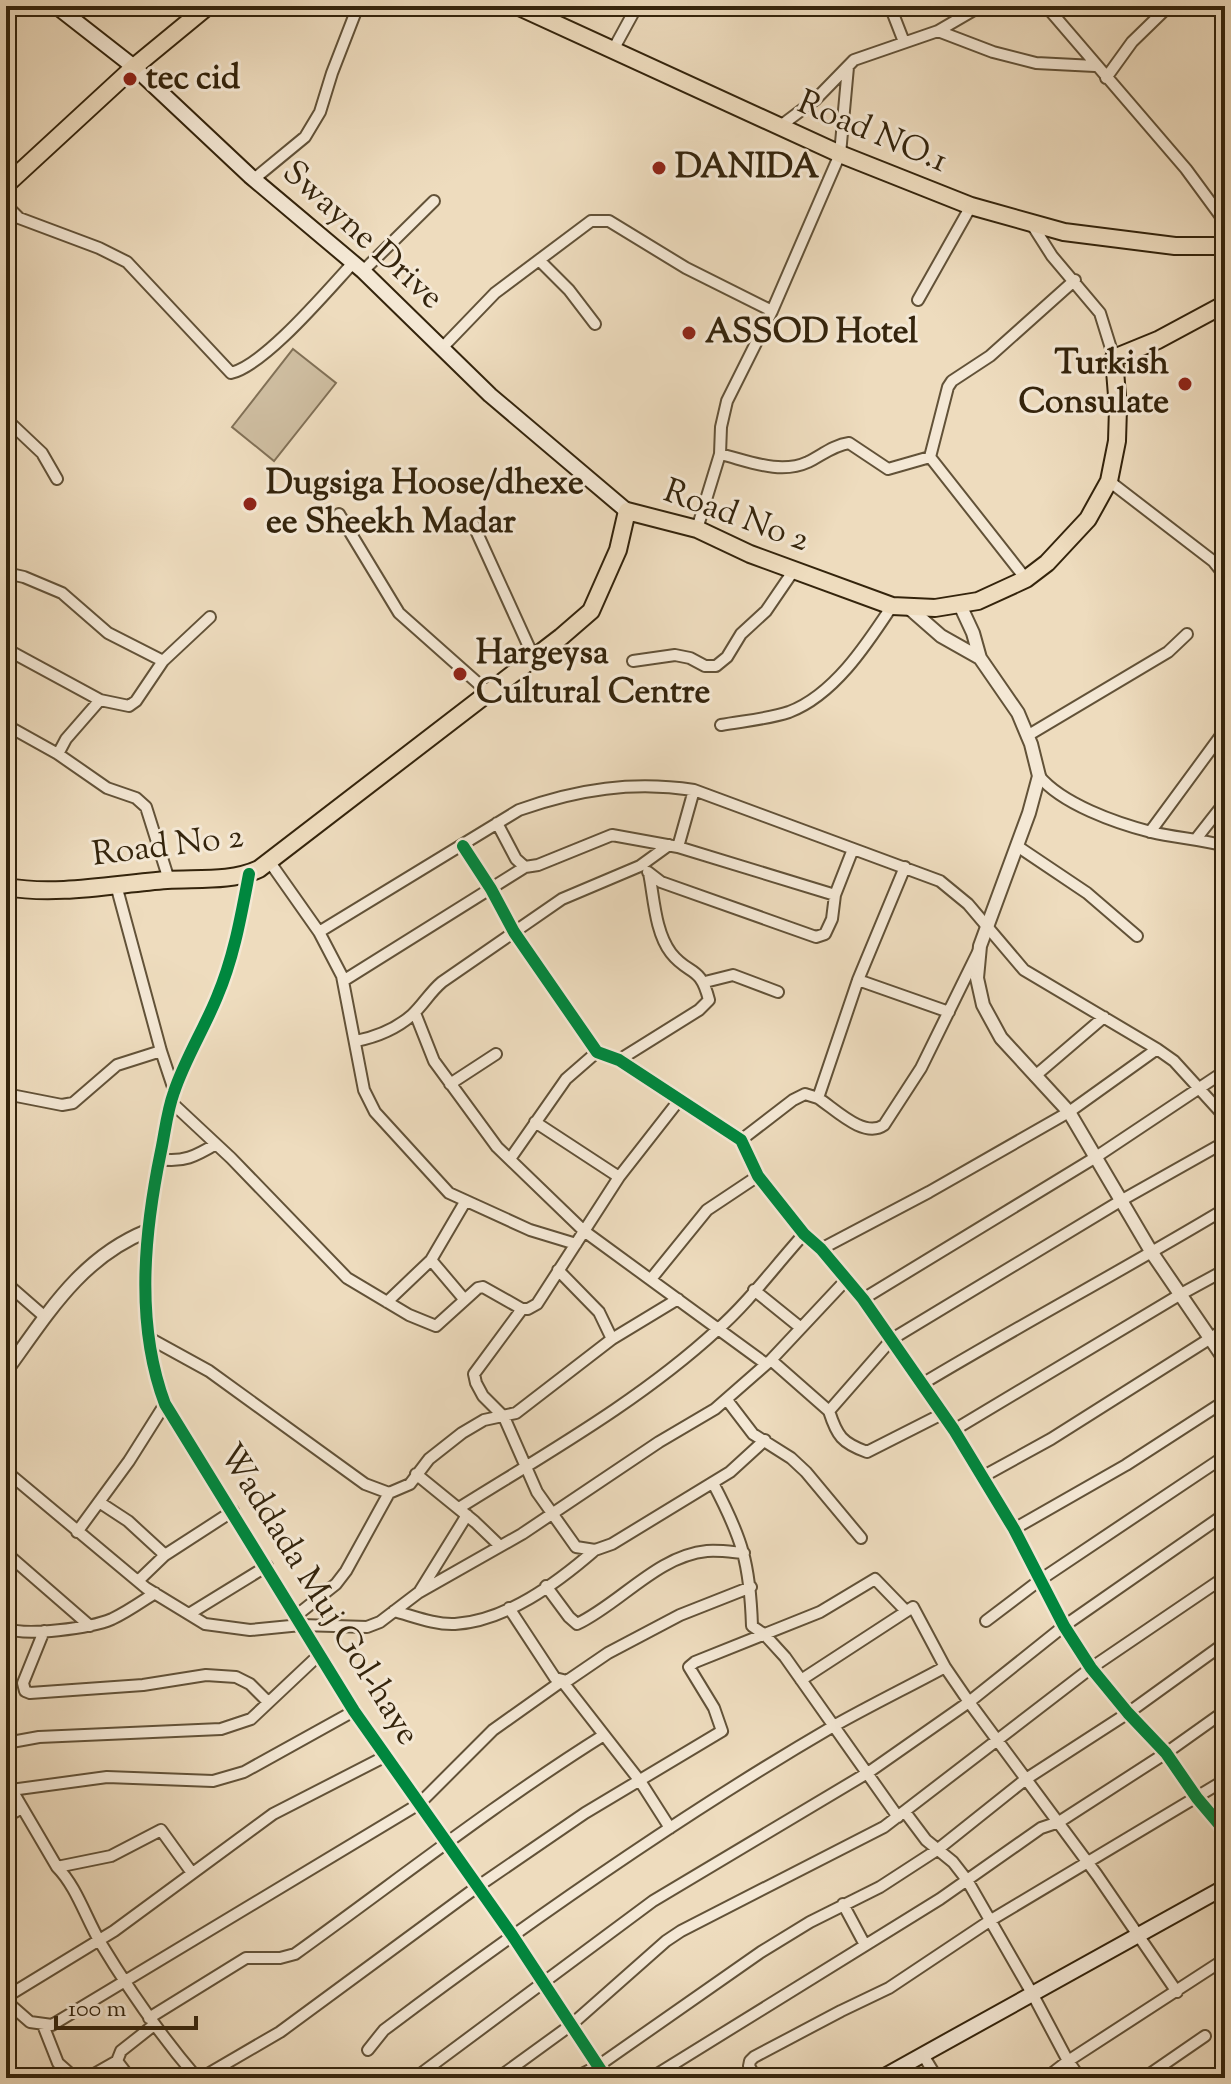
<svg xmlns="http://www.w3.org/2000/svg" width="1231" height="2084" font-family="'Sorts Mill Goudy',serif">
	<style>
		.green { fill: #cebda0; stroke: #817056; stroke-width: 2 }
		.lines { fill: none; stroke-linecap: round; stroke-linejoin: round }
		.minor-casing { stroke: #625238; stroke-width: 14 }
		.tertiary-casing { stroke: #625238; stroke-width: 16 }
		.secondary-casing { stroke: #34240c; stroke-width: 18 }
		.primary-casing { stroke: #34240c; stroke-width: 20 }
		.trunk-casing { stroke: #34240c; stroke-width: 20 }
		.minor { stroke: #f4e8d5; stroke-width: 10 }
		.tertiary { stroke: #f4e8d5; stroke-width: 12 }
		.secondary { stroke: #f4e8d5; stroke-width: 14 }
		.primary { stroke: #eedcbe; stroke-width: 16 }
		.trunk { stroke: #eedcbe; stroke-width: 16 }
		.cycleway-casing { stroke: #f4e8d5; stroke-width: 17 }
		.cycleway { stroke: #00873e; stroke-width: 12 }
		.poi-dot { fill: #8f2418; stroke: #f4e8d5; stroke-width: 3 }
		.labels { text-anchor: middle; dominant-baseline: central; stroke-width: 6; stroke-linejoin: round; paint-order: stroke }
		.poi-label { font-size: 34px; font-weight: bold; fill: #34240c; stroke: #f4e8d5; text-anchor: start }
		.street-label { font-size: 34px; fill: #34240c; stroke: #f4e8d5 }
	</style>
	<rect width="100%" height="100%" fill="#eedcbe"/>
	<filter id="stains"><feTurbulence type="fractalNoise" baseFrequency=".0025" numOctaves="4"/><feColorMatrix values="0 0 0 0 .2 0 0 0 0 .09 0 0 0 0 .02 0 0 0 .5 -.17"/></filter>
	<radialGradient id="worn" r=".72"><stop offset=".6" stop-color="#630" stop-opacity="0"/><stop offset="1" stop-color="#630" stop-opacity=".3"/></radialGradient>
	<!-- green -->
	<path class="green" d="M293,349L336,383L274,461L232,427Z"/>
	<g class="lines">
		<defs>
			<path id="minor" d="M890,6L904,42
				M1046,6L1186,169L1225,222
				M938,31L993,52L1036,63L1095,66
				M613,50L637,6
				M1106,78L1132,42L1169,6
				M779,127L815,100L854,60L938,31L981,6
				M254,179L305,137L320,112L332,73L358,6
				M6,205L19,218L99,248L127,262L231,373C265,365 327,291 353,263
				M1031,223L1052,256L1100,313L1114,358
				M539,260L569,290L595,324
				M363,271L434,201
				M918,300L971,206
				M442,348L495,293L591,221H609L686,268L772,311
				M6,419L42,453L57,479
				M720,454C749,461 780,475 808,462C822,455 834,445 849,443L888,469L930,457L948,387L952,381L990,356L1075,280
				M930,457L1026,579
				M1109,481L1213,561L1225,576
				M339,514L399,613L489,693
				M473,524L534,658
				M697,529L720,454L721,427L727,401L772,311L840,154L848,67
				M6,573L24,577L62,593L108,633L163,661
				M6,649L100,700L129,706L136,701L163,661L210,617
				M633,661L675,655L690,658L705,666H716L727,657L741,634L766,611L794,570
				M6,725L58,754L107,788L136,798L146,807L169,880
				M721,725C743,721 768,719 789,712C834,695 867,644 892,606
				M1027,736L1168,652L1187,634
				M58,754L66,739L100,700
				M1039,776C1062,804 1116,823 1151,832C1175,838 1201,839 1225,846
				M497,823L516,859L525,867
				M1150,832L1225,730
				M1196,839L1225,802
				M463,846L491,889L514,932L597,1052L619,1060L741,1140L758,1176L804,1234L821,1249L863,1299L954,1430L1014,1529L1064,1626L1091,1668L1128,1713L1166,1753L1197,1798L1225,1831
				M1017,846L1087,893L1137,936
				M678,847L694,790
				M269,861L319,932L342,976L364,1090L375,1112L449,1193L530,1230L576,1244
				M648,872L661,882L816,937L825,934L832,919L835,895
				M249,874C241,916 234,957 217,997C204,1029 185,1059 174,1092C167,1111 165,1132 161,1151C144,1233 135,1324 165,1404L354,1711L512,1935L606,2078
				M116,885L161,1051L174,1090
				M319,932L519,810C578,789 633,781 694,790L940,881L968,904L1024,970L1157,1049L1174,1061L1225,1117
				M858,980L949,1012
				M343,981L525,867L538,865L612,835L678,847L835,895L853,849
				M705,982L733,975L778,992
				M415,1013L434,1061L497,1147L584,1231L766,1364
				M356,1041C376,1037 396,1029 412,1015C423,1005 430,992 442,982L562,899L640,866L669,845
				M619,1060L699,1010L709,1000C700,964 689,976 671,953C655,932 654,898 649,873
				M1035,1076L1104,1017
				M450,1084L496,1054
				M6,1094L62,1105L73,1103L117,1065L161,1051
				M818,1098C835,1109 864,1139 884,1125L921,1068L978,952
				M171,1102L231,1158L347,1278L409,1315L436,1326L478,1288L483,1287L522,1309H528L537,1304L619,1177L680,1099
				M535,1122L619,1177
				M741,1140L793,1100L805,1094L818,1098L858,980L905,867
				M159,1159C183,1163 196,1156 216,1144
				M510,1159L566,1079L597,1052
				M821,1249L929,1192L1069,1112L1157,1049
				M431,1260L464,1299
				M558,1270L599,1312L612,1339
				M651,1279L707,1210L758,1176
				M6,1283L45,1317
				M754,1290L801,1328
				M863,1299L1096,1157L1225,1071
				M387,1302L431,1260L465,1202
				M522,1309L474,1374L476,1383L483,1396L504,1417L537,1492L576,1547L595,1550L612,1544L730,1472L765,1440
				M149,1338L209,1371L365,1484L389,1493L410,1484L429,1459L462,1433L484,1420L516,1413L612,1339L678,1299
				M771,1360L829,1411L892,1339L1122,1200L1225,1142
				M922,1384C1022,1324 1125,1269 1225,1209
				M727,1400L753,1434L791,1458L806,1472L861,1538
				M829,1411C837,1436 842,1443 867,1452L942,1414
				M954,1430L1181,1294L1225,1270
				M6,1471L146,1588L205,1624L250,1630L301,1625L367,1627L380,1622L418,1593L522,1534L659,1442L715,1409L771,1360L847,1279
				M416,1474L475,1522L500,1546
				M982,1477L1051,1439L1225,1329
				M713,1483C742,1538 750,1563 752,1626L765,1635L785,1657L898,1817
				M99,1502L128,1521L165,1555
				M459,1508C547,1453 641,1400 717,1330C749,1302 775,1266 804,1234
				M1014,1529L1126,1465L1225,1401
				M77,1532L129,1461L165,1404
				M6,1553L90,1626
				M138,1581L165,1555L233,1511
				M546,1586L569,1617L577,1624C621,1603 657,1556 707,1551C719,1550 732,1552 744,1553
				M420,1591L467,1515
				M509,1608L555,1678L567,1681L608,1653L680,1615L751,1587
				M394,1611C413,1616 435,1625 455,1624C506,1621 557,1583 595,1550
				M189,1614L267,1566
				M297,1615L336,1584L346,1571L389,1493
				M986,1621L1040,1580L1225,1456
				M6,1628C25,1637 91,1628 112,1619C127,1612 141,1602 155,1593
				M44,1631L23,1683L25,1691L30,1693L143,1685L206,1675L236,1677L250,1684L268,1702
				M801,1680L913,1607L945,1667
				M6,1743L39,1737L221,1729L251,1719L320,1654
				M6,1780L57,1867C76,1886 86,1918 100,1942C129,1990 160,2035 197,2078
				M11,1790L107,1777L213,1781L244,1772L354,1711
				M905,1812L926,1840L953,1862L967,1880L1033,1995L1068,2061L1080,2078
				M6,1817L22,1808
				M57,1867L111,1856L161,1830L192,1873
				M843,1904L865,1945
				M6,1997L114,1931L273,1814L386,1756
				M6,2001L30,2022L52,2025L419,1804L493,1730L562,1681L640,1781L670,1828
				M149,2018L246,1958H280L295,1954C398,1880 497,1802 604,1735
				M43,2025L58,2063L75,2078
				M368,2050L384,2030C528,1922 676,1818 832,1727C869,1706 908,1687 945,1667L969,1702L1064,1626L1225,1514
				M923,2055L937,2078
				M117,2061L130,2078
				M87,2078L117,2061L121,2051L154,2025
				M201,2078L280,2032L477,1887L585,1813L722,1731L714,1708L689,1667L695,1662L820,1612L875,1579L906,1611
				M415,2078L653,1901L869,1772L969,1702L1097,1875L1177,1992
				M498,2078L571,2025L666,1941L681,1931L884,1827L1091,1668L1225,1577
				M574,2078L598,2066L761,1952L810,1922L880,1887L937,1850L1026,1779L1128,1713L1225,1643
				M651,2078L940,1899L1041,1828L1059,1822L1166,1753L1225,1711
				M756,2078L749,2066L750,2061L754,2057L841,2011L889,1988L991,1920L1225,1780
				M1046,2078L1068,2061L1225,1959
				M1144,2078L1205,2036"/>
			<path id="tertiary" d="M960,605L973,633L980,658L1018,713L1031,744L1039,776L1029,813L980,946L977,978L983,1005L1001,1038L1069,1112L1152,1253L1225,1360
				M909,608L941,636L980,658
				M6,1371C47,1315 80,1258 147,1231"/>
			<path id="secondary" d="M56,6L134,67L250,176L363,271L490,395L627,511
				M881,2078L1225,1887"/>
			<path id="primary" d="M6,887C58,896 114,884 167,880C197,878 231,882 259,869L561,637L591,611L618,550L627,511L697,529L750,554L892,606L935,608L978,601L1026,579L1047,563L1088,519L1109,481L1117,441L1118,408L1114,358L1158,340L1225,304"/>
			<path id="trunk" d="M517,6L840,154L971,206L1064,232L1175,246H1225
				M6,185L134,67L208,6"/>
		</defs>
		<!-- minor casing -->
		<use href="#minor" class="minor-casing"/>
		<!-- tertiary casing -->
		<use href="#tertiary" class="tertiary-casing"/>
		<!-- secondary casing -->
		<use href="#secondary" class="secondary-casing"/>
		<!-- primary casing -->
		<use href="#primary" class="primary-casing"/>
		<!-- trunk casing -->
		<use href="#trunk" class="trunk-casing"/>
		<!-- minor -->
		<use href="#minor" class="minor"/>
		<!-- tertiary -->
		<use href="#tertiary" class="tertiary"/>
		<!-- secondary -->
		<use href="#secondary" class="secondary"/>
		<!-- primary -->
		<use href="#primary" class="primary"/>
		<!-- trunk -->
		<use href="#trunk" class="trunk"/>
		<defs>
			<path id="cycleway" d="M463,846L491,889L514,932L597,1052L619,1060L741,1140L758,1176L804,1234L821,1249L863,1299L954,1430L1014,1529L1064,1626L1091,1668L1128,1713L1166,1753L1197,1798L1225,1831
				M249,874C241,916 234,957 217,997C204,1029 185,1059 174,1092C167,1111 165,1132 161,1151C144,1233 135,1324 165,1404L354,1711L512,1935L606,2078"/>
		</defs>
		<!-- cycleway casing -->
		<use href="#cycleway" class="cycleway-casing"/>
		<!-- cycleway -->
		<use href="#cycleway" class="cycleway"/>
	</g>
	<!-- markers -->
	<g class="poi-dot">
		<circle cx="130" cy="79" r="8"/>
		<circle cx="659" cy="168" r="8"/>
		<circle cx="689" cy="333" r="8"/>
		<circle cx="1185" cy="384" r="8"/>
		<circle cx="250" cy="504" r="8"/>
		<circle cx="460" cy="674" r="8"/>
	</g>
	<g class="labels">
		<!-- poi labels -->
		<g class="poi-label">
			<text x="146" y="79">tec cid</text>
			<text x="675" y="168">DANIDA</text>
			<text x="705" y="333">ASSOD Hotel</text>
			<text x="1169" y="364" text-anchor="end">Turkish<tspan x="1169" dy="39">Consulate</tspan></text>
			<text x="266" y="484">Dugsiga Hoose/dhexe<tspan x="266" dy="39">ee Sheekh Madar</tspan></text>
			<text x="476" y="654">Hargeysa<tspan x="476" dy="39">Cultural Centre</tspan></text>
		</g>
		<!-- street labels -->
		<g class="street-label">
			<text transform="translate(872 133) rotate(23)">Road NO.1</text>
			<text transform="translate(362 236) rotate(42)">Swayne Drive</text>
			<text transform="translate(736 517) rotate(20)">Road No 2</text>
			<text transform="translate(168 847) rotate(-7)">Road No 2</text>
			<text transform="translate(318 1595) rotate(58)">Waddada Muj Gol-haye</text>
		</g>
	</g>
	<!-- margin -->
	<rect width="1231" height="2084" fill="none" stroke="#eedcbe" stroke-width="32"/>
	<rect x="8" y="8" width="1215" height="2068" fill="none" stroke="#34240c" stroke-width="4"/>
	<rect x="16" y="16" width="1199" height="2052" fill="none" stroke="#34240c" stroke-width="2"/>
	<!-- scale -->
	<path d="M56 2016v12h140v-12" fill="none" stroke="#34240c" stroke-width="4"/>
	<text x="68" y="2016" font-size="24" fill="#34240c" stroke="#f4e8d5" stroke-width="6" paint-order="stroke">100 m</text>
	<rect width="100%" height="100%" filter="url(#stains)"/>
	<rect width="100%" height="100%" fill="url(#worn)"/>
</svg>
